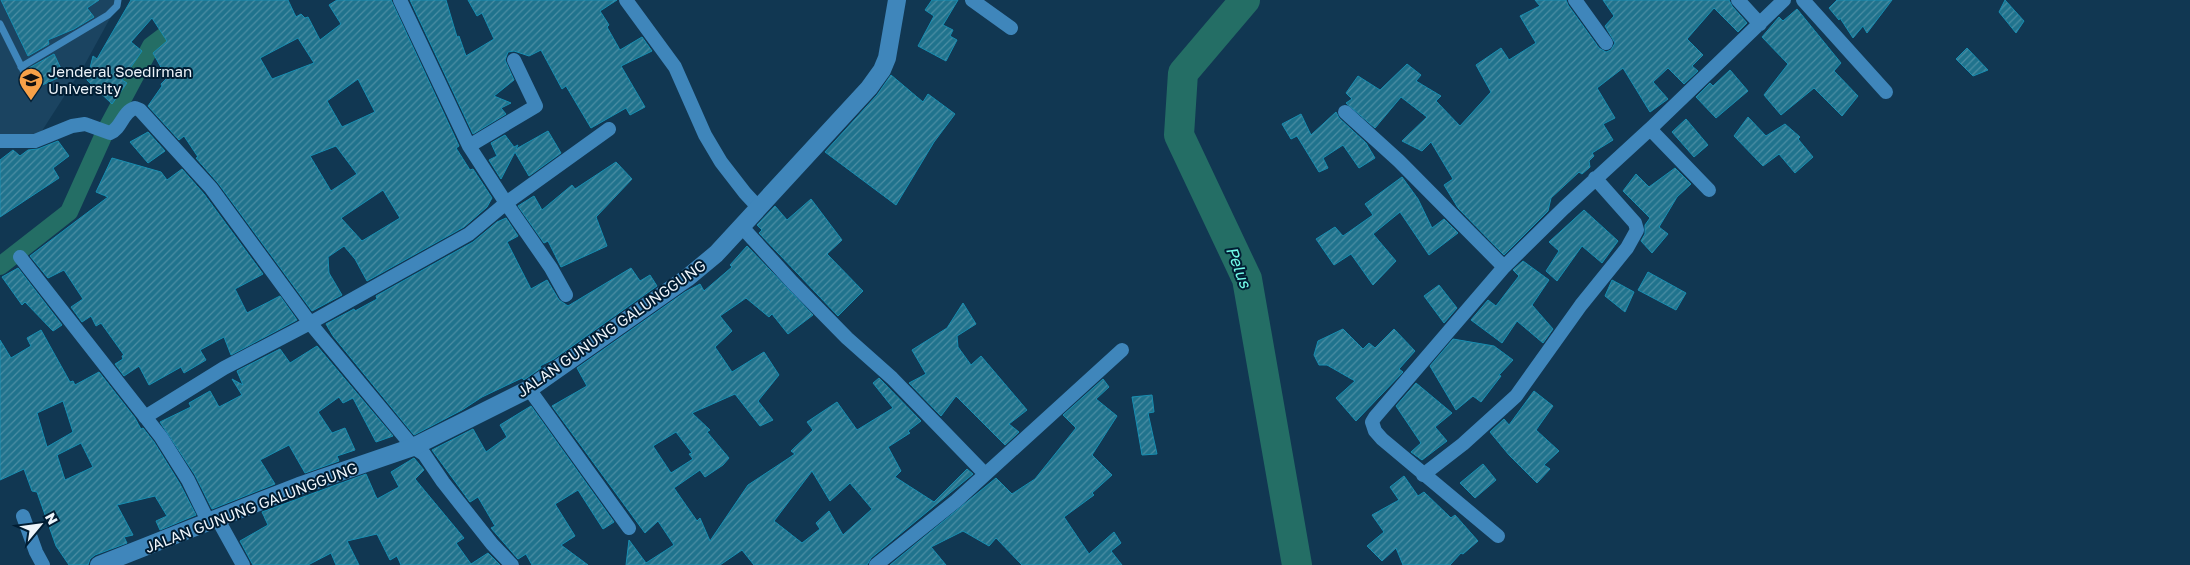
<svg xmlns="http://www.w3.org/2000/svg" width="2190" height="565" font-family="'Golos Text',sans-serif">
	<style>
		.built { fill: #1b4461 }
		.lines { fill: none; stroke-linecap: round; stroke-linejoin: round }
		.canal { stroke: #246e65; stroke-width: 18 }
		.river { stroke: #246e65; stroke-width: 30 }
		.building { fill: url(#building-hatch); stroke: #188eb1; fill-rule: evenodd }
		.service { stroke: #3f86bb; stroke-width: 7 }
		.minor { stroke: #3f86bb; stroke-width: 14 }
		.tertiary { stroke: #3f86bb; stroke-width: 18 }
		.labels { text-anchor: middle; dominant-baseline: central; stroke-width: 4; stroke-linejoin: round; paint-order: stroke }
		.poi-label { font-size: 15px; fill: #eef5fb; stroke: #011d33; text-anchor: start }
		.street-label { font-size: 15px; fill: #eef5fb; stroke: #011d33 }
		.water-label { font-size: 16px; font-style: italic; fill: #72fae8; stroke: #011d33 }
	</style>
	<defs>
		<pattern id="building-hatch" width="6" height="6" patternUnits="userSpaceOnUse" patternTransform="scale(1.25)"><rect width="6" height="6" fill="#20738d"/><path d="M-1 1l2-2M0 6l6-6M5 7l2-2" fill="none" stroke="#4c8ea4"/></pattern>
	</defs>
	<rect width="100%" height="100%" fill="#113752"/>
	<!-- built -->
	<path class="built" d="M0,0H120L85,64L38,137L0,139Z"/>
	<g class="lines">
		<!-- canal -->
		<path class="canal" d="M0,266L69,212L105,132L151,46L196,12L222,0"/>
		<!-- river -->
		<path class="river" d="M1245,0L1183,73L1179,135L1247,279L1297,565"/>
	</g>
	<!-- building -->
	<path class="building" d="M1,0H99L87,8L94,17L74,29L48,40L49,44L28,56Z
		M131,0H288L296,17L301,14L305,18L308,17L320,40L341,24L329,5L337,0H391L459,146L456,148L470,170L473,169L492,198L487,207L464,227L367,281L355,259L344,246L328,257L329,273L342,295L312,311L218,183L196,158L198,157L184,136L179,140L148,106L162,86L161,84L167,78L153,53L167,41L152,18L131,42L142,51L122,80L127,83L112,104L87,80L93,56L97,59ZM298,38L314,63L272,79L260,58ZM358,79L375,112L342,127L327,101ZM336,146L357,174L331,191L310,156ZM383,190L400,218L362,241L341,218Z
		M410,0H446L457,37L459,36L466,56L494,39L482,13L477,16L468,0H617L600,11L609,25L607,27L620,50L642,37L652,51L621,66L645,107L630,115L626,108L591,128L566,86L562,89L541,50L529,56L514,51L508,52L505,60L514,80L494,96L511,103L501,108L506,114L473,134Z
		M932,0H958L943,25L953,30L950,36L957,40L946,61L918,46L934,16L925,10Z
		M1535,0H1566L1568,5L1599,48L1606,52L1611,50L1615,43L1605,26L1614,16L1603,0H1729L1732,6L1747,23L1738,32L1714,8L1687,39L1703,55L1692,66L1698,71L1684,84L1668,68L1653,82L1668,99L1650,112L1623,68L1597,88L1615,118L1603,124L1613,140L1592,153L1594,156L1589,161L1590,167L1582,174L1579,172L1551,198L1548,211L1504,255L1458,208L1444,185L1453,179L1431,142L1422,151L1402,141L1427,117L1401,97L1375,128L1346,103L1352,99L1346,93L1358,76L1380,90L1407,64L1421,75L1416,81L1441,96L1436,101L1460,126L1491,92L1476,65L1501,48L1509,60L1536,43L1520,16L1540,6Z
		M1837,0H1892L1867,33L1863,26L1853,38L1840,18L1839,20L1829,8Z
		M2005,0L2024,21L2016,33L1999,12Z
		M1797,9L1841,63L1834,71L1858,96L1842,116L1814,88L1781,115L1764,95L1788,64L1762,37L1779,17L1783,21Z
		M1967,48L1988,70L1973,76L1956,59Z
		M54,54L64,75L38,87L29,68Z
		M1730,70L1748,91L1716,118L1696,97L1710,83L1713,86Z
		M891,75L923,102L928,94L955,114L934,142L896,205L825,152L877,95Z
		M1336,112L1339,118L1366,143L1375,158L1359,168L1343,145L1323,158L1328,168L1319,172L1297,136L1291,139L1282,124L1301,114L1311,135Z
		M1748,117L1766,136L1785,124L1800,137L1798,139L1813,157L1795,173L1779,154L1763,166L1734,136Z
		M1686,119L1708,145L1694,157L1672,132Z
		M548,131L561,153L529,176L515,152L501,179L489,160L497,156L491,143L505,135L514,147L518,145L516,149Z
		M148,132L165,151L148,163L130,142Z
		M58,141L69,156L53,168L59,178L0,217V160L13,150L20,156L28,150L38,149Z
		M112,158L161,172L167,180L182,169L204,194L263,274L235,289L247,313L280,296L297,320L231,355L224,337L200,350L206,360L184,373L181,367L149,385L139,366L124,376L115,364L123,359L122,356L124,355L101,323L96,326L91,316L82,322L71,307L83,299L64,270L48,278L30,256L108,197L96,192Z
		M616,162L632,179L596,217L607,246L561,267L548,241L544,243L518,206L534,196L542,210L572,185L575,189Z
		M1675,168L1691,184L1677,197L1659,227L1668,234L1652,253L1641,241L1645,234V225L1650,218L1623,191L1636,174L1649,187Z
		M1402,177L1418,199L1432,228L1444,219L1458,233L1429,255L1400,212L1373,234L1396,261L1373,285L1351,254L1334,265L1316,239L1335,227L1343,236L1373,215L1365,204Z
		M811,199L842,240L827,254L863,291L838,316L759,233L762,230L757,225L775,206L787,220Z
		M1584,210L1618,241L1602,263L1582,246L1557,281L1546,271L1559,251L1549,242Z
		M506,218L518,236L507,242L531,289L547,280L559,300L568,306L631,268L640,281L650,275L657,286L554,359L540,366L541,368L524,380L522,378L482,397L462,410L414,435L333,336L326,324L354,309L355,311L377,299L376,296L473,242L497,222Z
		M747,246L813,315L788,334L772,314L769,317L746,298L720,316L732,331L715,347L732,372L764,352L779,375L758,401L773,420L760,426L735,394L692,413L710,430L707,432L729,458L723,465L705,477L700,470L674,488L697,521L700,518L710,541L748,485L795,454L791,451L813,430L807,422L837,402L857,430L893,408L873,383L879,378L921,421L908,431L910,433L888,447L901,471L895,477L934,502L967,469L973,474L871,558L867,565H754L742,550L720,565H626L629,540L646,563L674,545L658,521L645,533L552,406L587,386L577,368L685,292L700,284L704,291L732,267L730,265ZM676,432L692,453L689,454L693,459L671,473L653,446ZM812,471L830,501L850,483L872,509L843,535L829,511L816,523L820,529L802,543L774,521Z
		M1523,261L1549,280L1532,305L1553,329L1543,343L1517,321L1502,343L1471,320L1488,300L1496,306L1519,276L1513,270Z
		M18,268L62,325L53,331L25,302L22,305L2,277Z
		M1648,272L1686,293L1676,310L1638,290Z
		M1612,280L1634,292L1625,312L1605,296Z
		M1439,285L1457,308L1444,323L1424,296Z
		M963,303L976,324L957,336L958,347L971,365L981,356L1027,410L1009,424L1019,432L1005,445L956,396L941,416L909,383L926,374L912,350L947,328Z
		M1343,329L1363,349L1369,343L1375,348L1394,329L1415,351L1399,369L1403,372L1356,421L1336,398L1355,381L1327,365H1319L1314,355L1318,341Z
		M41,330L70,382L73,381L75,385L99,372L135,418L141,429L143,428L154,442L180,484L196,515L160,530L156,521L167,516L155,496L117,505L133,535L124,537L127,543L95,555L90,559L88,565H69L56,546L37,492L32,491L24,469L0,480V340L11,358L31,346L27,338ZM63,401L73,432L47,447L37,413ZM81,443L93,467L65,480L57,455Z
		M1453,339L1494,346L1513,360L1499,375L1501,376L1481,402L1473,396L1456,410L1430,366Z
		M317,346L393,436L376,442L353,398L343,403L339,397L318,412L332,433L345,428L355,450L337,456L339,461L305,473L289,445L260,460L275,484L212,509L195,475L160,422L191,407L189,403L210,391L219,407L242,395L232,379L243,385L237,371L280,349L290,363Z
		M1103,379L1109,387L1096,399L1117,416L1092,455L1112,475L1092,493L1094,495L1064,517L1089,554L1114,532L1121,543L1111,551L1122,565H1022L996,538L989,546L963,531L931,547L946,565H890L996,478L1012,494L1035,479L1076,428L1063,415Z
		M1416,383L1452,413L1435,427L1447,441L1422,460L1411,452L1421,443L1396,406Z
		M1534,391L1553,406L1536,430L1559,451L1544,465L1550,469L1537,483L1509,455L1490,432L1504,419L1509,425Z
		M1152,395L1154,412L1148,413L1157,454L1142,455L1132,397Z
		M531,406L614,522L603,529L578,490L555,504L575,536L561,545L588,565H532L526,554L518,559L491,528L495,526L478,497L470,502L432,450L473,429L486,452L507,437L500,425Z
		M414,458L424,470L415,479L464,538L456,543L471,564L488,553L500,565H401L397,556L390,560L377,534L347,541L359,565H336L331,553L308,565H253L240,541L268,525L262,512L366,474L377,499L399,487L391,472Z
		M1483,464L1496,480L1475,498L1460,483Z
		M1404,476L1418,496L1424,492L1451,518L1455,515L1478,541L1463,554L1461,553L1450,565H1403L1396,548L1382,561L1367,546L1384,532L1372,515L1399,500L1390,487Z"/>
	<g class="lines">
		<!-- service -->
		<path class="service" d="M0,24L32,88
			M21,67L108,15L117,6L118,0"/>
		<!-- minor -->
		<path class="minor" d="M626,0L675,67L705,135L721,162L745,193L758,207
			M972,0L1011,28
			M1575,0L1606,43
			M1738,0L1760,24
			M1803,0L1886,92
			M1345,112L1399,161L1504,267
			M1650,129L1709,190
			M0,141H35L72,126L85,124L110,133C122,128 122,112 135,108L140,110L211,188L310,323L413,447L424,454L443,482L492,544L512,565
			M469,146L536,106L514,60
			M741,226L792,282L847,338L892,378L985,474
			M20,257L161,437L188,480L208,521
			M566,295L551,268L506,203L609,129
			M529,389L629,528
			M145,417L224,368L310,323L469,234L506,203L469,146L400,0
			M1423,475L1463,444L1516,396L1581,305L1627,248L1637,230L1635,223L1595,178
			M23,516L36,552L43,565
			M217,518L243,565
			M1498,536L1382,439L1375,431L1372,422L1375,417L1504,267L1564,208L1650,129L1784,0
			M876,565L956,501L1122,350"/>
		<!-- tertiary -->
		<path class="tertiary" d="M99,565L299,486L413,447L529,389L687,278L716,254L869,88L882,70L887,58L897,0"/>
	</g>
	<!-- icons -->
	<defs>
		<symbol id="university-pin" viewBox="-11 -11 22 30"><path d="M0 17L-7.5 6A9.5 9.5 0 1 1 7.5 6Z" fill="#f7a148" stroke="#011d33"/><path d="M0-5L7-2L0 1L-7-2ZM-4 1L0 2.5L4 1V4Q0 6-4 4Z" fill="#111"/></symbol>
	</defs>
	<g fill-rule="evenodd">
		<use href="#university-pin" x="17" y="66" width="28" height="38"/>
	</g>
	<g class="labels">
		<!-- poi labels -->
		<g class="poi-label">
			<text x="48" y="71">Jenderal Soedirman<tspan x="48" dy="17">University</tspan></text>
		</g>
		<!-- street labels -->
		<g class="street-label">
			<text transform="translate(611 328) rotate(-35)">JALAN GUNUNG GALUNGGUNG</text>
			<text transform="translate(251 507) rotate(-21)">JALAN GUNUNG GALUNGGUNG</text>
		</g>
		<!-- water labels -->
		<g class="water-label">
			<text transform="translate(1239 267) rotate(69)">Pelus</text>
		</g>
	</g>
	<!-- north arrow -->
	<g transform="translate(40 525) rotate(61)" stroke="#011d33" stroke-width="4" paint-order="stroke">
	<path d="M0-4L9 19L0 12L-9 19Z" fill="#eef5fb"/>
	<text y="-8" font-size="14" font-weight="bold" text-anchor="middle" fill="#eef5fb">N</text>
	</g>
</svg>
